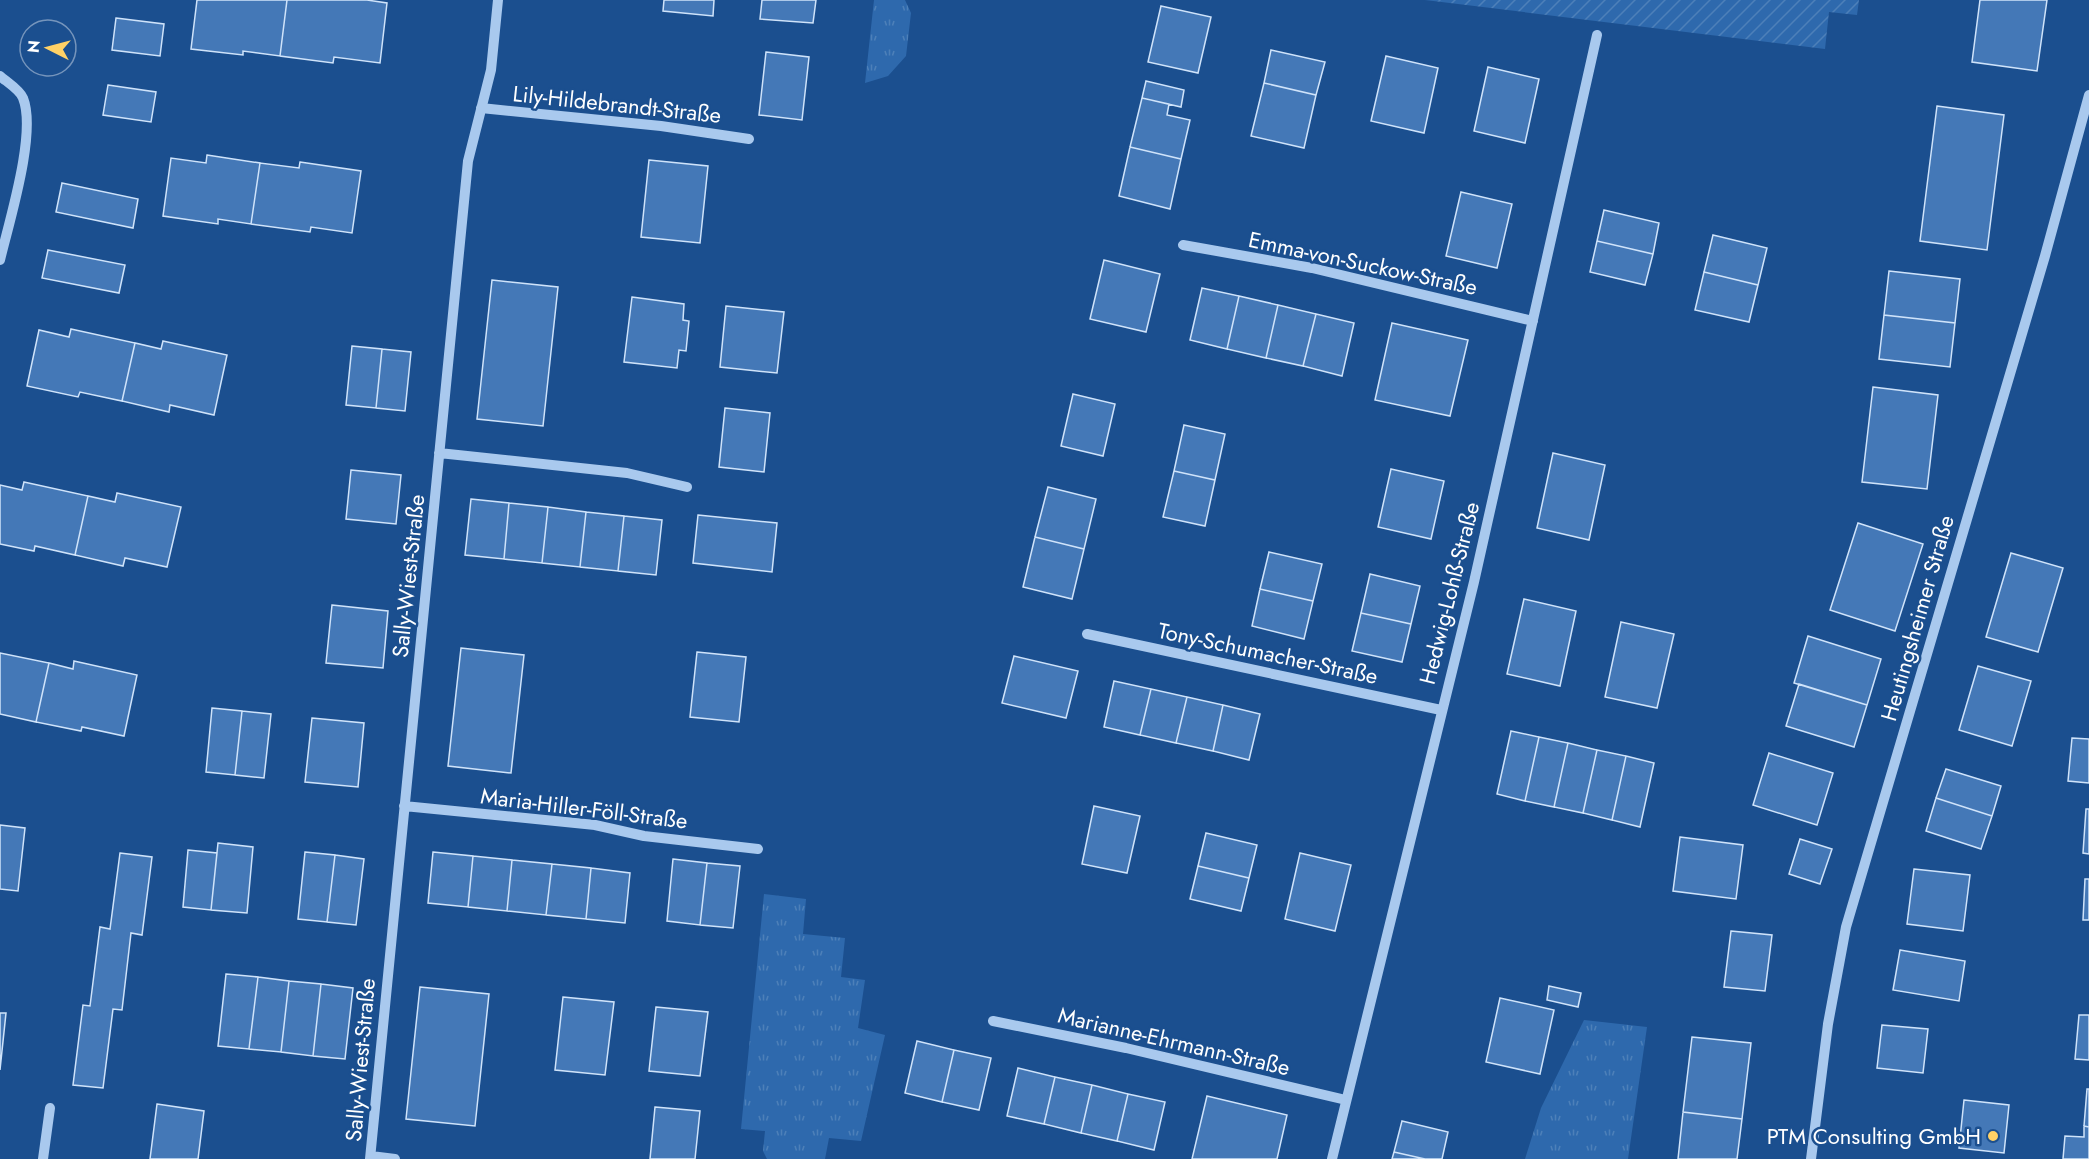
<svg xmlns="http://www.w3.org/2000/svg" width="2089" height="1159" font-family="Jost,sans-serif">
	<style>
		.grass { fill: url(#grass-tufts) }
		.garden { fill: url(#garden-furrows) }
		.building { fill: #4478b7; stroke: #cfe3fa; stroke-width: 1.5 }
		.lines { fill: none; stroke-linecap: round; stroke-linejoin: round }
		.minor { stroke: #a9c9ee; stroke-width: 10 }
		.poi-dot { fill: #ffd166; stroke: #1b4f8f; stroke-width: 2 }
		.labels { text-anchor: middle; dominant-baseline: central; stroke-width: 5; stroke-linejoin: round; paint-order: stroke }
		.street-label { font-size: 22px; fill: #fff; stroke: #1b4f8f }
		.poi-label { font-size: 22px; fill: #fff; stroke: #1b4f8f; text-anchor: end }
	</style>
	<defs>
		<pattern id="grass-tufts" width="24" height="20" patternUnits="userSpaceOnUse" patternTransform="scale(1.5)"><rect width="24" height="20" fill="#2e69ad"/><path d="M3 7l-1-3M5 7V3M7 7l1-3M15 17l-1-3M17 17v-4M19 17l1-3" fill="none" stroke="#4d80b9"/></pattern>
		<pattern id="garden-furrows" width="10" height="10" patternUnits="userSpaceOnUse" patternTransform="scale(1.5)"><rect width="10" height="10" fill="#2e69ad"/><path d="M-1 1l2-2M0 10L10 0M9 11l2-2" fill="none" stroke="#4d80b9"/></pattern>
	</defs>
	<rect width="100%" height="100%" fill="#1b4f8f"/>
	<!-- grass -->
	<path class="grass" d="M874,0H905L911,13L906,56L888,76L865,83Z
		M764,894L806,899L803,934L845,938L841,977L865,980L858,1028L885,1035L861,1141L829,1138L825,1159H767L763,1151L765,1131L741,1129Z
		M1584,1020L1647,1027L1628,1159H1525L1541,1108Z"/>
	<!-- garden -->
	<path class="garden" d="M1425,0H1859L1857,15L1829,12L1825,49Z"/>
	<!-- building -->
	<path class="building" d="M197,0H287L280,56L243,51V55L191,49Z
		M287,0H367L387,3L380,63L334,57L333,63L280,56Z
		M664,0H714L713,16L663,11Z
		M762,0H816L813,23L760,19Z
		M1980,0H2047L2037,71L1972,62Z
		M1161,6L1211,17L1198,73L1148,62Z
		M116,18L164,24L160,56L112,50Z
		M1271,50L1325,62L1316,95L1264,83Z
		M766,52L809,57L802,120L759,115Z
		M1386,56L1438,68L1424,133L1371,121Z
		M1488,67L1539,79L1525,143L1474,131Z
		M1146,81L1184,90L1181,107L1142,98Z
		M1264,83L1316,95L1304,148L1251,136Z
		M108,85L156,92L151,122L103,115Z
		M1142,98L1169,104L1167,115L1190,120L1181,159L1130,147Z
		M1937,106L2004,115L1987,250L1920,241Z
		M1130,147L1181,159L1170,209L1119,196Z
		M207,155L260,163L251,224L218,219V224L163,216L171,158L206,163Z
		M649,160L708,166L700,243L641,237Z
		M300,162L361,171L352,233L311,227L310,232L251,224L260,163L299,168Z
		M62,183L138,199L133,228L56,212Z
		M1461,192L1512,204L1497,268L1446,256Z
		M1604,210L1659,223L1653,254L1597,241Z
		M1713,235L1767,248L1758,285L1704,272Z
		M1597,241L1653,254L1645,285L1590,272Z
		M48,250L125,265L119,293L42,278Z
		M1104,260L1160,274L1146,332L1090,319Z
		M1889,271L1960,279L1955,323L1884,315Z
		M1704,272L1758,285L1749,322L1695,310Z
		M492,280L558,287L543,426L477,419Z
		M1202,288L1239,296L1227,349L1190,340Z
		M1239,296L1278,305L1266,358L1227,349Z
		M632,297L684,304L683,320L689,321L686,351L679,350L677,368L624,362Z
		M1278,305L1316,314L1303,366L1266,358Z
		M726,306L784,312L777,373L720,367Z
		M1316,314L1354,323L1342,376L1303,366Z
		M1884,315L1955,323L1950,367L1879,359Z
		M1392,323L1468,340L1450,416L1375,400Z
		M71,329L135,343L122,401L80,392L78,397L27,386L39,330L69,337Z
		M163,341L227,355L214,415L170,405L169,412L122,401L135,343L161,349Z
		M352,346L382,349L376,408L346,405Z
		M382,349L411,352L405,411L376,408Z
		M1873,387L1938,395L1927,489L1862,482Z
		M1073,394L1115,404L1103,456L1061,446Z
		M725,408L770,413L764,472L719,467Z
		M1184,425L1225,434L1215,480L1174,471Z
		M1553,453L1605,465L1589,540L1537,528Z
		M1391,469L1444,481L1431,539L1378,527Z
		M351,470L401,475L396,524L346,519Z
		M1174,471L1215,480L1205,526L1163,517Z
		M24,482L88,496L75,555L35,546L34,551L0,544V485L22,490Z
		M1048,487L1096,499L1084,549L1035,537Z
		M117,493L181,507L167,567L125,558L123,566L75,555L88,496L115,502Z
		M471,499L509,503L504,559L465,555Z
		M509,503L548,507L542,563L504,559Z
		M548,507L586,512L580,567L542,563Z
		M586,512L624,516L618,571L580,567Z
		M698,515L777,523L772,572L693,563Z
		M624,516L662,520L656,575L618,571Z
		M1858,523L1923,544L1895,631L1830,610Z
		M1035,537L1084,549L1072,599L1023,587Z
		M1269,552L1322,564L1313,601L1260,589Z
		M2011,553L2063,568L2038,652L1986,637Z
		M1370,574L1420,586L1411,624L1361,613Z
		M1260,589L1313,601L1304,639L1252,626Z
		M1524,599L1576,611L1560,686L1507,674Z
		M332,605L388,611L383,668L326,663Z
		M1361,613L1411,624L1402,662L1352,651Z
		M1621,622L1674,634L1657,708L1605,697Z
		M1808,636L1881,659L1867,705L1794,683Z
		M461,648L524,655L511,773L448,766Z
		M697,652L746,657L739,722L690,717Z
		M0,653L49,663L36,722L0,714Z
		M1014,656L1078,671L1066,718L1002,703Z
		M74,661L137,675L124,736L82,727L81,731L36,722L49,663L73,669Z
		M1978,666L2031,681L2012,746L1959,730Z
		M1114,681L1151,689L1140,735L1104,727Z
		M1799,684L1867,705L1854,747L1786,726Z
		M1151,689L1187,697L1176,743L1140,735Z
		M1187,697L1223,705L1213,751L1176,743Z
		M1223,705L1260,714L1249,760L1213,751Z
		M212,708L242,711L235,775L206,772Z
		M242,711L271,714L264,778L235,775Z
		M312,718L364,723L358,787L305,782Z
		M1511,731L1539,737L1525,801L1497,794Z
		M1539,737L1568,743L1554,807L1525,801Z
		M2072,738L2089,739V783L2068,781Z
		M1568,743L1597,750L1583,813L1554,807Z
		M1597,750L1626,756L1612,820L1583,813Z
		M1769,753L1833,773L1817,825L1753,805Z
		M1626,756L1654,763L1640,827L1612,820Z
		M1946,769L2001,786L1992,816L1936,798Z
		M1936,798L1992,816L1981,849L1926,831Z
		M1094,806L1140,816L1127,873L1082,864Z
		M2086,809H2089V854L2083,853Z
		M0,825L25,828L18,891L0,889Z
		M1206,833L1257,845L1249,878L1198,866Z
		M1680,837L1743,845L1736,899L1673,891Z
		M1800,839L1832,849L1820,884L1789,874Z
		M218,843L253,847L247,913L211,910Z
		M188,850L217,853L211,910L183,907Z
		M305,852L335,855L327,922L298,919Z
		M433,852L473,856L468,907L428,903Z
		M120,853L152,857L142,935L131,933L122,1010L113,1009L103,1088L73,1085L83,1005L90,1006L100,927L110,929Z
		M1300,853L1351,865L1335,931L1285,919Z
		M335,855L364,859L356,925L327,922Z
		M473,856L512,860L507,911L468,907Z
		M673,859L707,863L700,925L667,921Z
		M512,860L552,864L546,915L507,911Z
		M707,863L740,866L733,928L700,925Z
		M552,864L591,868L586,919L546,915Z
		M1198,866L1249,878L1241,911L1190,899Z
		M591,868L630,873L625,923L586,919Z
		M1914,869L1970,875L1963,931L1907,924Z
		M2085,879H2089V920H2083Z
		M1731,931L1772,935L1765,991L1724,987Z
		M1900,950L1965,961L1959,1001L1893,990Z
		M226,974L258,977L249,1049L218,1046Z
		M258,977L289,981L281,1052L249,1049Z
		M289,981L321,984L313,1056L281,1052Z
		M321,984L353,988L345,1059L313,1056Z
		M1549,986L1581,993L1578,1007L1547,1000Z
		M420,987L489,994L475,1126L406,1119Z
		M563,997L614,1002L605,1075L555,1070Z
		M1500,998L1554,1010L1540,1074L1486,1062Z
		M656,1007L708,1012L700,1076L649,1071Z
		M0,1013H6L0,1070Z
		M2079,1015H2089V1060L2075,1059Z
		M1882,1025L1928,1029L1923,1073L1877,1068Z
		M1692,1037L1751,1043L1742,1119L1683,1112Z
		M917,1041L954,1050L942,1102L905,1093Z
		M954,1050L991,1058L979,1110L942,1102Z
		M1018,1068L1055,1077L1044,1124L1007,1116Z
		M1055,1077L1092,1085L1081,1133L1044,1124Z
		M1092,1085L1128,1094L1117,1141L1081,1133Z
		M2087,1089H2089V1127L2084,1126Z
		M1128,1094L1165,1102L1154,1150L1117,1141Z
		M1207,1096L1287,1115L1277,1159H1192Z
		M1964,1100L2009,1105L2004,1153L1959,1148Z
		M157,1104L204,1111L198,1159H150Z
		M655,1107L700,1111L695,1159H650Z
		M1683,1112L1742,1119L1737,1159H1678Z
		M1402,1121L1448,1132L1442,1159H1425L1394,1152Z
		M2084,1126L2089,1127V1159H2063L2065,1136L2084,1137Z
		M1394,1152L1425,1159H1392Z"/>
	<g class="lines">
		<!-- minor -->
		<path class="minor" d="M0,76C7,82 20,90 23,98C37,133 9,222 0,260
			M481,108L661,126L749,139
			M1183,245L1312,268L1533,321
			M439,453L627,473L687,487
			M1087,634L1441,710
			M404,806L595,825L644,836L758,849
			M993,1021L1126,1048L1346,1100
			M371,1156L395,1159
			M43,1159L50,1108
			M370,1159L468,161L491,70L498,0
			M1332,1159L1474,582L1597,35
			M1811,1159L1828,1024L1846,927L2045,256L2089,95"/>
	</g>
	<!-- markers -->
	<circle class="poi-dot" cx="1993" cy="1136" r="6"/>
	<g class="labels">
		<!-- street labels -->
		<g class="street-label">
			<text transform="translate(617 104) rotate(6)">Lily-Hildebrandt-Straße</text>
			<text transform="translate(1363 263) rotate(12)">Emma-von-Suckow-Straße</text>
			<text transform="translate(408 576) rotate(-84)">Sally-Wiest-Straße</text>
			<text transform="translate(1449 593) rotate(-76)">Hedwig-Lohß-Straße</text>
			<text transform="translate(1917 618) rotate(-74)">Heutingsheimer Straße</text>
			<text transform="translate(1268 653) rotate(12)">Tony-Schumacher-Straße</text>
			<text transform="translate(584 808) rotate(7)">Maria-Hiller-Föll-Straße</text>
			<text transform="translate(1174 1041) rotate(13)">Marianne-Ehrmann-Straße</text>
			<text transform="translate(360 1060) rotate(-85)">Sally-Wiest-Straße</text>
		</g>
		<!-- poi labels -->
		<g class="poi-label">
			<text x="1981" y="1136">PTM Consulting GmbH</text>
		</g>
	</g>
	<!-- north arrow -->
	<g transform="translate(48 48) rotate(276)"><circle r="28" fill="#1b4f8f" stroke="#7695bc" stroke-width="1.5"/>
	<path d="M0-4.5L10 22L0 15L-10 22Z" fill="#ffd166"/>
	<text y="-9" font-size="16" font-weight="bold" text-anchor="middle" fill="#ffffff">N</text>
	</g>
</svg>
